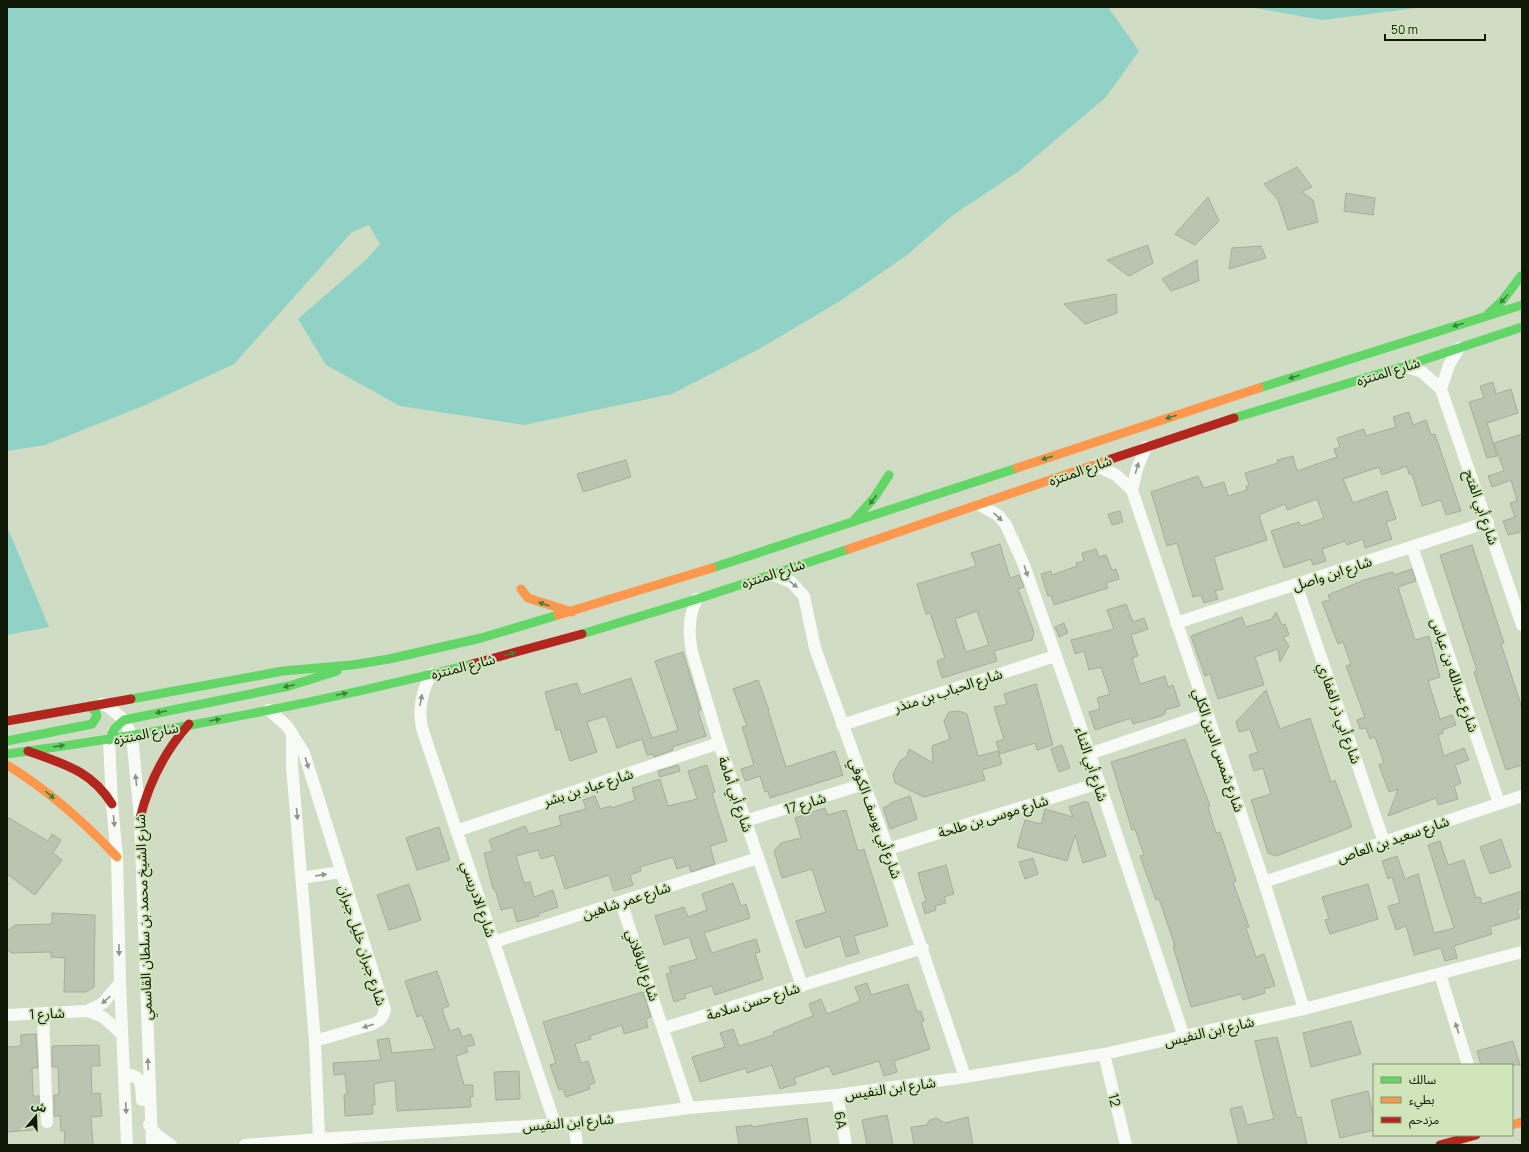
<svg xmlns="http://www.w3.org/2000/svg" width="1529" height="1152" font-family="Manrope,'Noto Sans Arabic',sans-serif">
	<style>
		.water { fill: #91d2c6 }
		.building { fill: #bbc4b1; stroke: #a5ae9b; fill-rule: evenodd }
		.lines { fill: none; stroke-linecap: round; stroke-linejoin: round }
		.street { stroke: #f8faf6; stroke-width: 12 }
		.fast { stroke: #63d668; stroke-width: 9 }
		.slow { stroke: #ff974d; stroke-width: 9 }
		.jam { stroke: #b3261e; stroke-width: 9 }
		.oneway { fill: #3e803d }
		.oneway2 { fill: #90948b }
		.labels { text-anchor: middle; dominant-baseline: central; stroke-width: 4; stroke-linejoin: round; paint-order: stroke }
		.street-label { font-size: 14px; fill: #101808; stroke: #d0e6ba }
	</style>
	<rect width="100%" height="100%" fill="#d0dcc4"/>
	<!-- water -->
	<path class="water" d="M7,7H1108L1139,51L1106,97L1019,171L953,215L907,255L840,301L759,349L672,394L524,425L400,406L326,365L298,319L367,259L380,244L369,225L352,232L234,364L143,406L45,445L7,451Z
		M1250,7H1424L1322,20Z
		M7,528L11,536L49,627L7,635Z"/>
	<!-- building -->
	<path class="building" d="M1297,167L1312,187L1302,192L1313,200L1318,222L1288,230L1278,200L1264,184Z
		M1346,193L1375,198L1373,215L1344,211Z
		M1208,197L1219,221L1195,245L1175,234Z
		M1148,245L1153,263L1129,276L1107,260Z
		M1261,246L1266,258L1229,269L1232,248Z
		M1197,260L1199,281L1171,291L1162,279Z
		M1116,294L1117,313L1085,324L1064,304Z
		M1493,382L1496,394L1511,389L1518,413L1487,423L1497,456L1487,458L1469,402L1484,398L1480,386Z
		M1409,412L1413,425L1426,420L1431,435L1435,434L1461,511L1446,515L1441,500L1422,506L1412,474H1409L1407,466L1382,475L1379,467L1343,479L1353,503L1387,491L1396,519L1386,522L1392,539L1365,548L1363,539L1347,545L1345,541L1322,549L1326,561L1313,565L1311,559L1284,568L1271,531L1299,522L1301,526L1324,518L1317,499L1287,510L1285,504L1259,515L1267,540L1214,557L1223,589L1215,591L1218,599L1204,603L1201,595L1193,597L1177,543L1167,546L1151,492L1198,476L1204,488L1224,482L1228,496L1247,490L1246,486L1249,485L1245,473L1278,463L1277,460L1293,456L1297,471L1337,457L1334,449L1340,447L1337,438L1364,429L1366,436L1396,427L1393,417Z
		M1522,434V532L1508,535L1503,521L1515,517L1510,503L1517,501L1511,480L1492,487L1488,476L1504,471L1494,443Z
		M626,460L631,477L583,492L577,474Z
		M1120,511L1123,522L1112,525L1108,514Z
		M1000,544L1010,578L1019,575L1024,587L1018,589L1034,632L1032,640L994,651L997,661L942,678L937,661L945,658L930,613L926,614L917,584L976,566L971,553ZM977,611L989,645L966,652L955,619Z
		M1472,545L1504,643L1501,644L1522,708V765L1506,770L1474,672L1477,671L1440,555Z
		M1096,549L1099,557L1106,555L1112,570L1116,569L1119,579L1106,583L1108,588L1054,605L1051,595L1048,596L1041,574L1051,571L1052,575L1077,566L1076,563L1084,561L1082,553Z
		M1412,569L1416,581L1398,587L1415,640L1429,636L1440,677L1428,681L1440,719L1452,715L1456,725L1442,730L1443,733L1438,735L1444,756L1464,748L1469,760L1455,765L1461,783L1454,786L1458,799L1438,805L1436,798L1388,816L1398,789L1389,792L1379,765L1384,763L1375,737L1370,739L1366,728L1360,729L1357,720L1365,717L1346,666L1351,664L1343,642L1338,644L1322,602L1330,600L1328,595L1364,580L1393,572L1394,575Z
		M1126,604L1133,622L1144,618L1148,629L1131,635L1138,656L1132,658L1140,684L1165,676L1168,687L1173,685L1180,706L1165,710L1166,713L1161,716L1133,724L1131,718L1095,730L1089,712L1100,709L1097,698L1110,694L1101,667L1089,670L1084,651L1075,654L1071,640L1114,629L1107,610Z
		M1276,612L1282,625L1285,624L1289,635L1283,637L1289,646L1280,662L1278,649L1255,657L1264,685L1218,699L1210,674L1205,676L1191,636L1242,617L1246,627L1272,619Z
		M1064,623L1068,633L1059,637L1055,627Z
		M683,652L701,710L698,711L706,736L672,747L673,750L654,757L653,754L647,755L642,739L617,748L606,716L587,722L597,752L570,761L560,729L556,731L545,692L577,683L581,695L631,678L652,738L678,730L655,661Z
		M758,680L769,710H768L786,767L835,751L843,775L770,798L768,791L765,792L760,776L745,781L741,769L754,765L742,727L747,726L733,689Z
		M1036,684L1053,745L1037,750L1035,743L1000,754L996,742L1004,739L994,707L1007,704L1004,694Z
		M1266,690L1280,729L1310,718L1331,782L1335,780L1352,827L1276,856L1268,853L1251,800L1271,794L1263,768L1254,771L1249,755L1258,752L1250,729L1239,732L1236,722Z
		M959,711L967,714L978,756L998,751L1002,764L982,770L985,780L924,797L895,783L893,774L900,761L907,756L909,749L933,763L932,746L950,739L944,721L949,712Z
		M1185,739L1210,806L1208,807L1216,833L1220,832L1236,881L1233,882L1249,927L1246,928L1256,957L1264,954L1275,986L1264,989L1265,993L1243,1000L1241,994L1191,1007L1173,946H1175L1159,899L1156,900L1145,870L1140,856L1144,855L1135,829L1132,830L1111,762Z
		M1062,745L1070,768L1059,772L1051,749Z
		M678,765L680,771L660,777L658,771Z
		M707,765L715,792L712,793L727,841L710,846L715,864L691,872L689,865L677,869L673,857L640,867L641,871L630,875L633,885L614,891L609,875L565,889L554,855L541,859L538,850L516,856L524,883L530,882L534,897L553,890L558,907L538,914L539,916L517,922L513,907L501,910L495,889H493L484,853L493,851L489,840L525,826L529,834L561,825L559,816L586,809L583,800L595,796L600,809L611,806L612,808L635,800L632,788L660,779L668,806L697,799L688,771Z
		M910,796L917,819L890,829L883,808L890,805V803Z
		M1083,802H1088L1106,856L1083,863L1075,835L1067,861L1017,847L1025,820L1041,824L1045,809L1073,817L1069,807Z
		M825,808L827,815L846,810L858,851L864,849L888,926L854,936L859,953L846,957L840,936L805,948L796,921L826,912L812,869L782,878L774,851L781,843L801,838L795,818Z
		M7,817L48,841L52,834L61,840L53,853L62,860L35,895L7,874Z
		M439,827L450,860L417,870L406,838Z
		M1501,839L1511,867L1490,874L1480,847Z
		M1440,841L1448,865L1464,860L1476,898L1480,897L1482,904L1522,891V908L1517,910L1520,918L1490,927L1492,934L1454,946L1457,958L1445,961L1441,948L1414,955L1406,926L1396,930L1388,906L1400,903L1392,877L1388,879L1382,861L1397,856L1405,879L1418,874L1434,933L1454,928L1428,845Z
		M1033,858L1038,874L1025,879L1019,862Z
		M946,865L954,894L944,897L946,903L935,906L936,910L925,914L922,903L926,901L918,873Z
		M733,883L741,906L746,904L750,918L704,933L712,953L756,939L760,952L755,953L763,979L715,995L712,986L685,994L686,998L674,1002L666,974L671,973L669,967L697,959L689,937L664,945L655,916L684,907L688,917L707,910L702,894Z
		M409,884L421,920L389,930L377,895Z
		M1368,884L1378,919L1330,934L1325,920L1329,919L1322,897Z
		M52,913L95,915L94,987L86,992H64L65,958L51,957V952L11,953L7,949V931L15,925L52,924Z
		M437,971L449,1006L442,1009L450,1031L459,1028L462,1037L471,1034L475,1045L466,1047L468,1052L456,1056L464,1085H473V1097H470L471,1107L397,1111L395,1080L374,1084L375,1105H372L373,1114L345,1116L344,1095L347,1094L345,1074L334,1075L333,1063L381,1060L377,1040L389,1038L392,1053L435,1049L422,1015L417,1017L405,981Z
		M867,983L871,995L908,984L917,1012L921,1011L924,1021L921,1022L930,1049L894,1061L897,1072L884,1076L879,1061L833,1075L829,1066L794,1078L796,1084L780,1089L772,1065L747,1073L746,1068L700,1082L692,1057L725,1047L720,1033L733,1029L739,1046L774,1035L773,1032L813,1016L809,1004L821,999L827,1014L860,1001L855,987Z
		M643,992L651,1017L646,1019L648,1027L624,1034L622,1025L590,1036L591,1039L575,1044L581,1063L588,1061L595,1083L589,1085L590,1089L566,1097L563,1089L559,1090L550,1065L556,1063L543,1022Z
		M1351,1021L1361,1054L1311,1067L1303,1033Z
		M36,1034L38,1068H32L33,1096H39V1117H32L33,1130L7,1132V1047L21,1046V1035Z
		M1277,1037L1297,1118L1301,1117L1307,1145H1239L1230,1109L1242,1106L1247,1125L1274,1119L1255,1041Z
		M1513,1041L1520,1065H1481L1477,1051Z
		M99,1045L100,1066H91L92,1094L100,1093L102,1116L91,1117L93,1145H64L65,1131H61L60,1116H54V1095H59L58,1067H52V1046Z
		M519,1071L520,1099L496,1100L494,1072Z
		M1368,1091L1374,1119V1130L1340,1138L1331,1100Z
		M887,1115L893,1145H867L862,1120Z
		M968,1117L973,1145H914L911,1127L926,1125L930,1120L936,1118L945,1123Z
		M807,1118L811,1145H739L736,1127L752,1125V1127Z"/>
	<g class="lines">
		<!-- street -->
		<path class="street" d="M1405,366L1422,372L1441,389L1522,625
			M1441,389L1449,365L1459,348
			M1095,465L1116,475L1132,490L1264,882L1304,1009
			M1132,490L1137,469L1146,447
			M980,505L999,516L1006,525L1024,565L1075,710L1184,1037
			M1412,547L1499,803
			M771,574L791,582L804,596L815,648L888,849L965,1077
			M1296,584L1384,842
			M697,599C688,616 688,633 692,652L719,743L802,986
			M1176,623L1488,522
			M432,674C421,691 418,708 422,728L555,1124
			M102,704L110,708L124,720L132,736L140,818L152,1145
			M269,710L287,726L304,753L385,1010C383,1018 380,1021 373,1024L315,1041
			M842,725L1055,656
			M292,733V766L315,1041L319,1139
			M109,740L112,804L117,857L120,983L127,1145
			M1089,754L1207,714
			M745,821L864,784
			M456,831L719,743
			M888,849L1099,783
			M302,878L340,872
			M1264,882L1522,796
			M621,902L689,1108
			M494,942L758,858
			M1440,974L1468,1065
			M87,1011L103,1003L120,983
			M43,1013L47,1122
			M7,1015L87,1011L103,1017L122,1034
			M664,1028L923,948
			M1104,1054L1126,1145
			M125,1080L130,1075C143,1077 141,1090 142,1100
			M837,1095L846,1145
			M574,1123L577,1145
			M149,1125L158,1136L171,1145
			M245,1145L319,1139L574,1123L689,1108L837,1095L965,1077L1104,1054L1304,1009L1522,952"/>
		<!-- fast -->
		<path class="fast" d="M1488,314L1502,301L1521,276
			M1259,388L1522,305
			M1234,418L1405,366L1522,327
			M855,519L874,498L889,475
			M712,568L1017,468
			M582,634L697,599L849,549
			M131,699L283,671L352,665L389,659L481,638L558,615
			M109,740L115,728L124,720L289,686L337,671
			M7,741L92,724L97,716L96,712L90,706
			M7,754C163,733 319,703 472,664"/>
		<!-- slow -->
		<path class="slow" d="M1017,468L1259,388
			M849,549L1111,459
			M521,589L528,598L572,612
			M558,615L712,568
			M7,765C48,790 84,822 117,857
			M1512,1125L1522,1122"/>
		<!-- jam -->
		<path class="jam" d="M1111,459L1234,418
			M472,664L582,634
			M7,721L131,699
			M28,751C63,764 91,770 112,804
			M140,818C149,782 164,752 189,724
			M1440,1145L1476,1135"/>
	</g>
	<!-- one-way arrows -->
	<defs><path id="oneway-solid" d="M-6-.8H1V-3.2L6.5 0L1 3.2V.8H-6Z"/></defs>
	<g class="oneway">
		<use href="#oneway-solid" transform="translate(1504 299) rotate(132)"/>
		<use href="#oneway-solid" transform="translate(1458 325) rotate(164)"/>
		<use href="#oneway-solid" transform="translate(1294 377) rotate(162)"/>
		<use href="#oneway-solid" transform="translate(1171 417) rotate(162)"/>
		<use href="#oneway-solid" transform="translate(1047 458) rotate(162)"/>
		<use href="#oneway-solid" transform="translate(873 500) rotate(128)"/>
		<use href="#oneway-solid" transform="translate(544 604) rotate(-161)"/>
		<use href="#oneway-solid" transform="translate(510 654) rotate(-14)"/>
		<use href="#oneway-solid" transform="translate(289 686) rotate(167)"/>
		<use href="#oneway-solid" transform="translate(342 694) rotate(-12)"/>
		<use href="#oneway-solid" transform="translate(161 712) rotate(169)"/>
		<use href="#oneway-solid" transform="translate(215 720) rotate(-10)"/>
		<use href="#oneway-solid" transform="translate(59 746) rotate(-8)"/>
		<use href="#oneway-solid" transform="translate(50 795) rotate(40)"/>
	</g>
	<g class="oneway2">
		<use href="#oneway-solid" transform="translate(1137 468) rotate(-73)"/>
		<use href="#oneway-solid" transform="translate(998 517) rotate(43)"/>
		<use href="#oneway-solid" transform="translate(1026 571) rotate(71)"/>
		<use href="#oneway-solid" transform="translate(793 584) rotate(39)"/>
		<use href="#oneway-solid" transform="translate(421 700) rotate(-79)"/>
		<use href="#oneway-solid" transform="translate(307 763) rotate(73)"/>
		<use href="#oneway-solid" transform="translate(136 780) rotate(-96)"/>
		<use href="#oneway-solid" transform="translate(297 814) rotate(85)"/>
		<use href="#oneway-solid" transform="translate(114 821) rotate(84)"/>
		<use href="#oneway-solid" transform="translate(321 875) rotate(-9)"/>
		<use href="#oneway-solid" transform="translate(119 950) rotate(89)"/>
		<use href="#oneway-solid" transform="translate(106 1000) rotate(138)"/>
		<use href="#oneway-solid" transform="translate(368 1026) rotate(163)"/>
		<use href="#oneway-solid" transform="translate(1457 1028) rotate(-107)"/>
		<use href="#oneway-solid" transform="translate(148 1064) rotate(-92)"/>
		<use href="#oneway-solid" transform="translate(126 1108) rotate(88)"/>
	</g>
	<g class="labels">
		<!-- street labels -->
		<g class="street-label">
			<text transform="translate(1388 371) rotate(-17)">شارع المنتزه</text>
			<text transform="translate(1080 470) rotate(-19)">شارع المنتزه</text>
			<text transform="translate(1482 507) rotate(71)">شارع أبي الفتح</text>
			<text transform="translate(773 573) rotate(-18)">شارع المنتزه</text>
			<text transform="translate(1332 573) rotate(-18)">شارع ابن واصل</text>
			<text transform="translate(463 666) rotate(-14)">شارع المنتزه</text>
			<text transform="translate(1455 675) rotate(71)">شارع عبدالله بن عباس</text>
			<text transform="translate(948 690) rotate(-18)">شارع الحباب بن منذر</text>
			<text transform="translate(1340 713) rotate(71)">شارع أبي ذر الغفاري</text>
			<text transform="translate(146 733) rotate(-11)">شارع المنتزه</text>
			<text transform="translate(1219 750) rotate(71)">شارع شمس الدين الكلي</text>
			<text transform="translate(1092 764) rotate(72)">شارع أبي الثناء</text>
			<text transform="translate(588 787) rotate(-18)">شارع عباد بن بشر</text>
			<text transform="translate(736 794) rotate(71)">شارع أبي أمامة</text>
			<text transform="translate(805 803) rotate(-17)">شارع 17</text>
			<text transform="translate(993 816) rotate(-17)">شارع موسى بن طلحة</text>
			<text transform="translate(876 818) rotate(70)">شارع أبي يوسف الكوفي</text>
			<text transform="translate(1393 839) rotate(-19)">شارع سعيد بن العاص</text>
			<text transform="translate(479 899) rotate(71)">شارع الادريسي</text>
			<text transform="translate(626 900) rotate(-18)">شارع عمر شاهين</text>
			<text transform="translate(143 917) rotate(-92)">شارع الشيخ محمد بن سلطان القاسمي</text>
			<text transform="translate(363 945) rotate(72)">شارع جبران خليل جبران</text>
			<text transform="translate(643 965) rotate(71)">شارع الباقلاني</text>
			<text transform="translate(753 1001) rotate(-17)">شارع حسن سلامة</text>
			<text transform="translate(47 1013) rotate(-3)">شارع 1</text>
			<text transform="translate(1209 1031) rotate(-13)">شارع ابن النفيس</text>
			<text transform="translate(890 1088) rotate(-8)">شارع ابن النفيس</text>
			<text transform="translate(1115 1100) rotate(76)">12</text>
			<text transform="translate(841 1120) rotate(79)">6A</text>
			<text transform="translate(568 1122) rotate(-5)">شارع ابن النفيس</text>
		</g>
	</g>
	<!-- border -->
	<rect width="1529" height="1152" fill="none" stroke="#101808" stroke-width="16"/>
	<!-- legend -->
	<rect x="1373" y="1064" width="140" height="72" fill="#d0e6ba" stroke="#839473"/>
	<rect x="1381" y="1077" width="20" height="6" fill="#63d668" stroke="#839473"/>
	<text x="1409" y="1084" font-size="12" fill="#101808">سالك</text>
	<rect x="1381" y="1097" width="20" height="6" fill="#ff974d" stroke="#839473"/>
	<text x="1409" y="1104" font-size="12" fill="#101808">بطيء</text>
	<rect x="1381" y="1117" width="20" height="6" fill="#b3261e" stroke="#839473"/>
	<text x="1409" y="1124" font-size="12" fill="#101808">مزدحم</text>
	<!-- north arrow -->
	<g transform="translate(36 1116) rotate(19)" stroke="#d0e6ba" stroke-width="3" paint-order="stroke">
	<path d="M0-3L7 15L0 10L-7 15Z" fill="#101808"/>
	<text y="-6" font-size="11" font-weight="bold" text-anchor="middle" fill="#101808">ش</text>
	</g>
	<!-- scale -->
	<path d="M1385 34v6h100v-6" fill="none" stroke="#101808" stroke-width="2"/>
	<text x="1391" y="34" font-size="12" fill="#101808" stroke="#d0e6ba" stroke-width="3" paint-order="stroke">50 m</text>
</svg>
